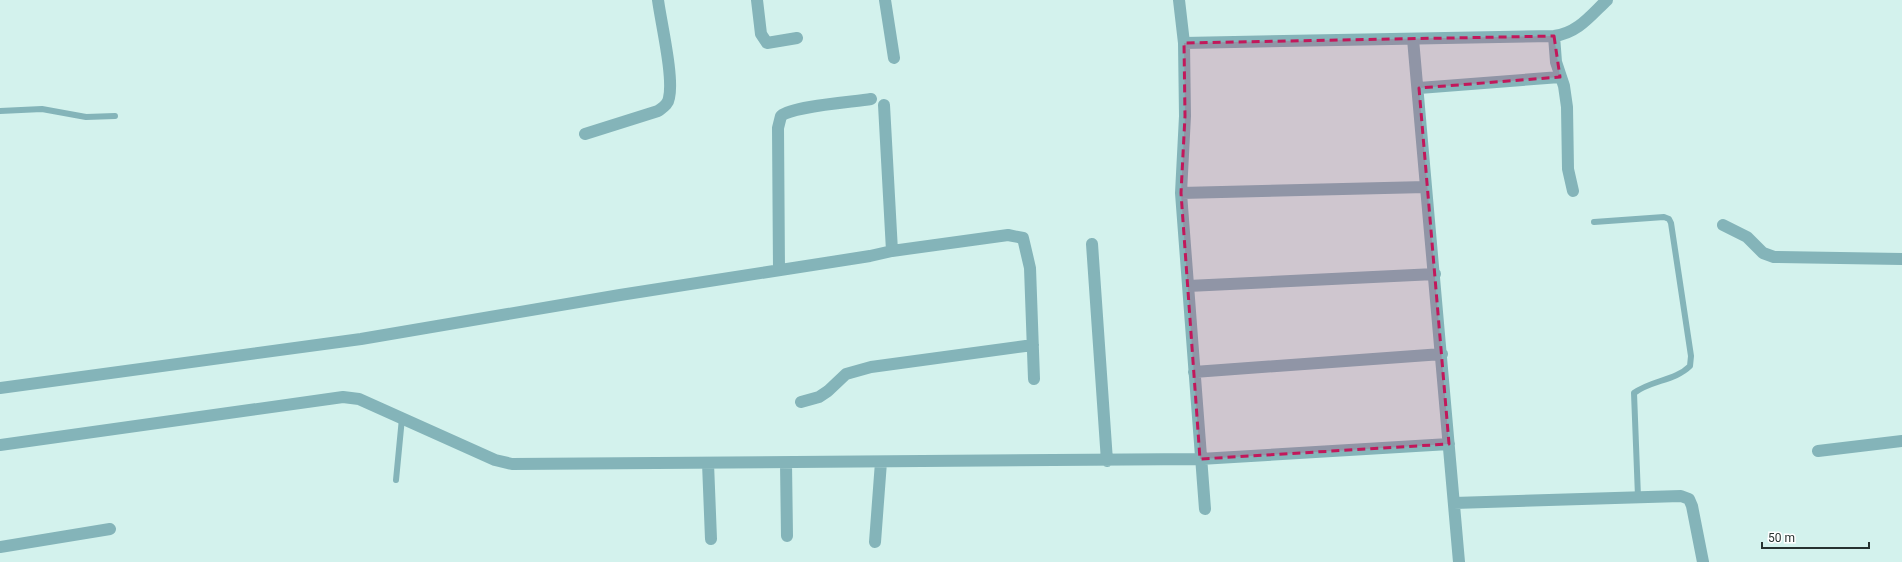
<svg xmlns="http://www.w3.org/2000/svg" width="1902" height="562" font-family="Roboto,sans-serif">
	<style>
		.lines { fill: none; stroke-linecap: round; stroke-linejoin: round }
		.service { stroke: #84b4b9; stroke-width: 6 }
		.minor { stroke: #84b4b9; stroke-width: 12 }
		.marked { fill: #c2185b; fill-opacity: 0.2; stroke: #c2185b; stroke-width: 3; stroke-dasharray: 8 5; stroke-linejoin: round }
	</style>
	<rect width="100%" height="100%" fill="#d3f2ed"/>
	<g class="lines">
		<!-- service -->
		<path class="service" d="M0,111L42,109L86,117L115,116
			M1594,222L1664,217L1669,219L1671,223L1691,356L1690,366C1675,381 1651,380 1634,393L1638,497
			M396,480L402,418"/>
		<!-- minor -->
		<path class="minor" d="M757,0L761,34L767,43L797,38
			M885,0L894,58
			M1179,0L1184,43L1185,116L1181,193L1205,509
			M1554,36L1556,62L1564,86L1567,107L1568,169L1573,191
			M1413,39L1459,562
			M1184,43L1554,36C1578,33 1591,15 1607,0
			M1419,88L1560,77
			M585,134L658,111C663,107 668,105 669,98C674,77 661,23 658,0
			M1181,193L1426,187
			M1723,225L1747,237L1763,253L1774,257L1902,259
			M1092,244L1107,461
			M892,251L1008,235L1023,238L1030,268L1034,379
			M779,270L778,128L781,116C793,106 853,102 871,99
			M1188,286L1435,274
			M1194,372L1442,354
			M0,388L361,339L620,295L870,256L892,251L884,105
			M801,402L819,397L828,391L846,374L871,367L1033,345
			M0,445L343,397L359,399L495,460L512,464L1200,459L1449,444
			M1818,451L1902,441
			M708,463L711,539
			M786,463L787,536
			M1454,503L1681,496L1689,499L1692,506L1703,562
			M875,542L881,462
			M0,547L110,529"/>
	</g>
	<!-- marked area -->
	<path class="marked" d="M1554,36L1560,77L1419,88L1449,444L1200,459L1181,193L1185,116L1184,43Z"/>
	<!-- scale -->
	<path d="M1762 542v6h107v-6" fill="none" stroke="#263230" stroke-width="2"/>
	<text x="1768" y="542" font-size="12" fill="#263230" stroke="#ffffff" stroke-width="3" paint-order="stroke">50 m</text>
</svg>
